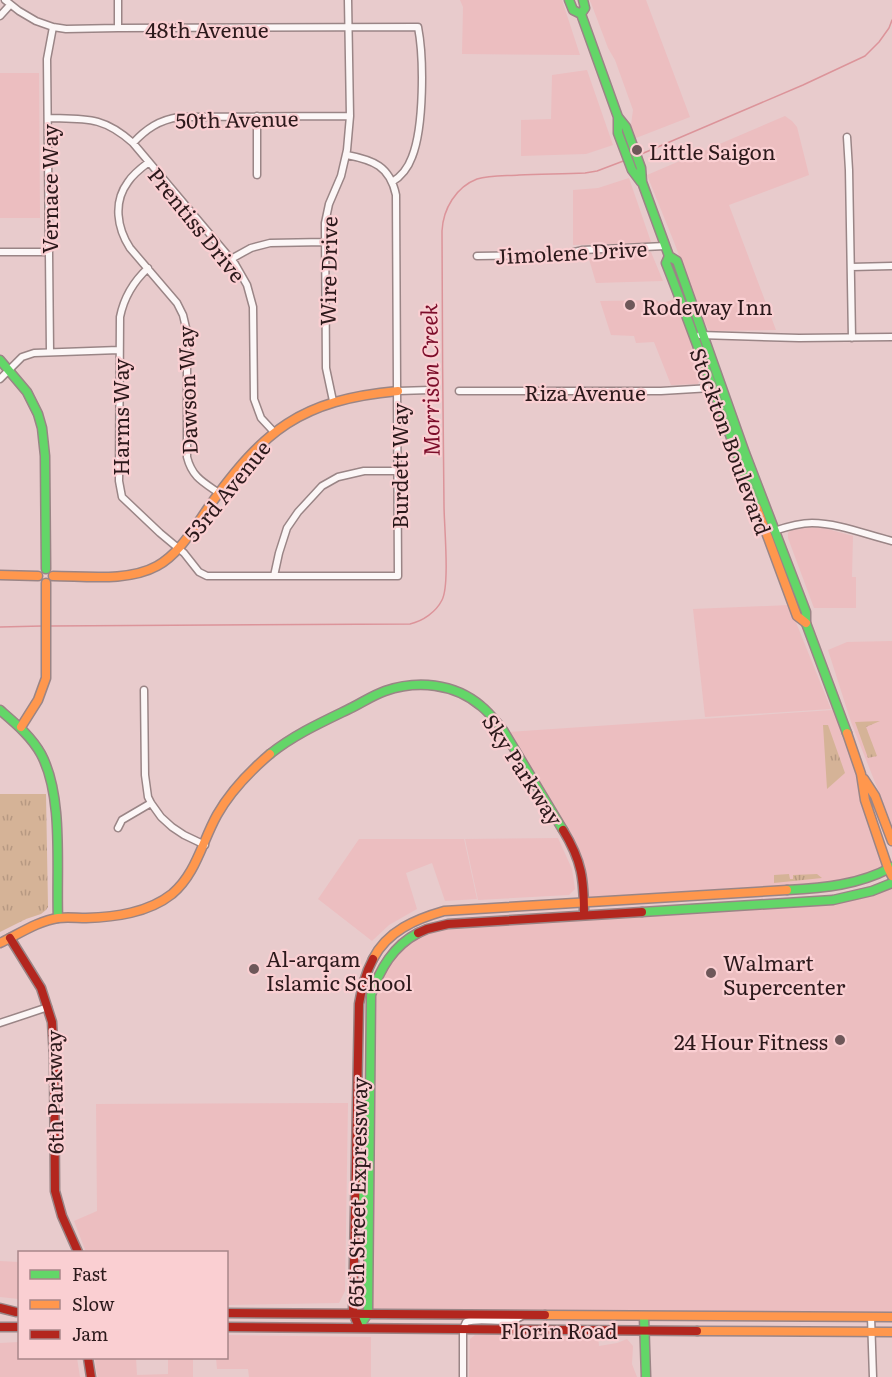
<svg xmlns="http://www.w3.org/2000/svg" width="892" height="1377" font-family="Literata,serif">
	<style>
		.built { fill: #ecbec0 }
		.grass { fill: url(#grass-tufts) }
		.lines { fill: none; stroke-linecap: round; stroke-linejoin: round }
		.stream { stroke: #dc949a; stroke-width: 1.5 }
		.street-casing { stroke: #9a8586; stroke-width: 9 }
		.fast-casing { stroke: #9a8586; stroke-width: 11 }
		.slow-casing { stroke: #9a8586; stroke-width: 11 }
		.jam-casing { stroke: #9a8586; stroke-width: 11 }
		.street { stroke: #fcf7f7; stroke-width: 6 }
		.fast { stroke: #63d668; stroke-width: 8 }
		.slow { stroke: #ff974d; stroke-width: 8 }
		.jam { stroke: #b3261e; stroke-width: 8 }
		.poi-dot { fill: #6e5759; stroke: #facfd2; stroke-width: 2 }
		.labels { text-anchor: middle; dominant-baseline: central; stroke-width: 4.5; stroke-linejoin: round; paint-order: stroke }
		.street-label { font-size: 21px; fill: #2c191b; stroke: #facfd2 }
		.poi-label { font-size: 21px; fill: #2c191b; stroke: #facfd2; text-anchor: start }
		.water-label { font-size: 22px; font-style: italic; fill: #7c0c29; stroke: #facfd2 }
	</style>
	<defs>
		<pattern id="grass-tufts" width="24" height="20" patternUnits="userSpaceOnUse" patternTransform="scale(1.5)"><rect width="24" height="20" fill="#d5b397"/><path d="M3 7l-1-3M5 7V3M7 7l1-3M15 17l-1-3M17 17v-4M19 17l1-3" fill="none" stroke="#b79982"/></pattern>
	</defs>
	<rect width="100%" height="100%" fill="#e8cbcc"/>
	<!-- built -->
	<path class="built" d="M460,0H562L580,55L462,54L463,7Z
		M589,0H646L690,117L636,138L631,125L633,110L615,60L608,48L591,3Z
		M587,70L613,145L586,154L521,156V120L551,119L552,75Z
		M0,73H39L40,218H0Z
		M785,116L792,121L797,127L809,175L729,205L776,330L711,331L708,329L704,321L674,242L647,175Z
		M629,178L651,242L648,243L573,245V190L598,188Z
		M651,252L663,281L596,283L589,259L605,253Z
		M675,299L702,375L698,384L671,385L654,342L636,343L634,336L611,335L600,301L657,300L659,304Z
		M809,527L824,528L853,536L852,577H856V608H814L788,538V533L791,530Z
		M789,605L831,709L705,717L693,609Z
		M892,641V825L851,722L828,650L847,642Z
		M833,710L892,867L858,880L804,891L589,903L584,873L508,732Z
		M558,838L572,869L575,889L569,895L478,900L465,839Z
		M359,839H464L477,899L445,901L432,863L406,873L417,909L389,925L372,941L318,899Z
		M889,880L892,883V1318L368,1313L370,1007L377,977L408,940L448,924L834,897Z
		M348,1103L345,1291L339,1303L227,1305L226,1252H86L74,1221L97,1211L96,1104Z
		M0,1261L19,1262V1299L0,1297Z
		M484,1334L598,1336L599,1346L617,1343L627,1339L633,1346L632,1364L637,1377H469L470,1339L475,1335Z
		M227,1335L371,1337V1377H249L248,1369H217L216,1358H226Z
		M19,1342L20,1358H77L80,1377H0V1343Z
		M95,1358H136L137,1375L168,1374V1358H193V1377H98L96,1369Z"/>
	<!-- grass -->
	<path class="grass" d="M880,721L866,727L877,756L868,758L855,722Z
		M823,725H828L845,773L827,789Z
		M0,794H46L48,907L46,910L41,914L26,919L0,932Z
		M789,874L790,879H793V875L817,874L822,878L774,883V875Z"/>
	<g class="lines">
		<!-- stream -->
		<path class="stream" d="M639,155L803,85L865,56L879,42L889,28L892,20
			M50,626L410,624C423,621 436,612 442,600C450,585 444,525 444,505C443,414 442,322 442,231C443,209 456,187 477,179C490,175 506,176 519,175C541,174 563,174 585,173L597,171L626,160
			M0,627L42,626"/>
		<defs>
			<path id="street" d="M5,0L19,11L36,21L53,27L66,29L118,28L418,27C424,58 424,127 412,157C408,168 402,176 392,182
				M0,16L10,5
				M118,28V0
				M257,116V175
				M48,118C86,119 103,116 133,143L235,264L247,285L253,307L254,399L261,418L274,432
				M847,137L849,170L852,338
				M133,143C146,129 159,120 179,117L350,116
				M149,162C141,168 133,174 128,182C113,202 117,228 130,248L177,303L183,315L187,332V457C192,477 203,482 219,493
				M0,252H48
				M477,256L562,255L583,250L665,246
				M231,259L251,248L270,243L325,242
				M851,267L892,266
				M148,268C133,282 124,297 120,317L119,481L122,497L160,533L184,553L199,572L207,576H398L396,195C390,166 373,160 347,155
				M700,335L799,338L892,337
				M50,351L47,59L53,27
				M0,379L22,357L34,353L119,350
				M398,391L430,390
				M459,391H661L711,388
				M333,401L326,368L325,223L329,204L341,176L347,150L350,116L348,0
				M774,531C786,527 799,523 812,523C838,523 867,535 892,541
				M274,576L279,553L287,528L298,512L322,486L338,477L364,471H398
				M144,690L145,775L148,797L151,803L161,817L172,827L184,835L205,845
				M118,828L122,820L151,803
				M0,1023L48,1007
				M871,1317L873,1377
				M463,1377V1329L466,1322C483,1316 511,1327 523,1315"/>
			<path id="fast" d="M569,0L573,10L581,14
				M583,0L585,8L581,14L618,117V133L632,170L641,182
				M618,117L626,127L641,168L642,182L669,256L666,263C698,344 726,426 757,508
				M669,256L677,261L745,453L806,612V623L847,733
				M0,360L27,392L38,414L42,428L45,456L46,569
				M0,710C15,723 31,736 41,754C64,797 56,869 58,918
				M270,754C294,735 320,723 347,710C360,704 371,696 385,691C417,680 454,683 481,706C490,713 496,722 503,730L563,830
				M787,890C824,888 859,885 892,867
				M642,912L833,900L872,891L892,883
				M358,1154C363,1168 359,1183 369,1195
				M355,1189L361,1198L362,1219L368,1231
				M644,1317L646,1377
				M359,1327L368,1313L371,995C380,969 393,946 418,933"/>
			<path id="slow" d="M757,508L797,616L806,623
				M0,575L38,576
				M53,576C85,576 128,582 157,566C179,554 194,528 208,508C264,430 300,400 398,391
				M21,727L38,700L46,678V583
				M847,733L861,774L865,800L888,868L892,876
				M864,779L875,796L892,841
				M0,943C19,934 38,921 58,918C67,917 77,918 86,918C115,917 148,913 172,894C196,874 202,842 217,815C230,792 250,771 270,754
				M373,959C387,931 416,919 444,911L787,890
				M545,1315L892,1317
				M697,1331L892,1332"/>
			<path id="jam" d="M563,830C582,861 584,879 584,915
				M418,933L427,929L448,924L642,912
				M10,938L41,988L52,1022L54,1058L55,1191L62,1216L78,1252
				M0,1308L16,1312
				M226,1313L545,1315
				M0,1327H20
				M226,1327L697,1331
				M359,1327L353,1313L359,1004C362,988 365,974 373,959
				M88,1358L91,1377"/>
		</defs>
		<!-- street casing -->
		<use href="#street" class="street-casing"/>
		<!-- fast casing -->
		<use href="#fast" class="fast-casing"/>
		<!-- slow casing -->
		<use href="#slow" class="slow-casing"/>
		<!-- jam casing -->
		<use href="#jam" class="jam-casing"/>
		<!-- street -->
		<use href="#street" class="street"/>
		<!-- fast -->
		<use href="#fast" class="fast"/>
		<!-- slow -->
		<use href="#slow" class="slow"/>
		<!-- jam -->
		<use href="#jam" class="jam"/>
	</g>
	<!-- markers -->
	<g class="poi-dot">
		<circle cx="637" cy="150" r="6"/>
		<circle cx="630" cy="305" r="6"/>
		<circle cx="254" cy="969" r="6"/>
		<circle cx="711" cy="973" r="6"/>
		<circle cx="840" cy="1040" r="6"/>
	</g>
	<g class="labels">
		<!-- street labels -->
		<g class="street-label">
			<text x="207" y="28">48th Avenue</text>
			<text transform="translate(237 118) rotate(-1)">50th Avenue</text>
			<text transform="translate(48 189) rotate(-90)">Vernace Way</text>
			<text transform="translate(198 224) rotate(51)">Prentiss Drive</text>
			<text transform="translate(571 251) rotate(-3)">Jimolene Drive</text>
			<text transform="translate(327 271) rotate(-89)">Wire Drive</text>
			<text transform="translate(186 390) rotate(-92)">Dawson Way</text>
			<text x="585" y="391">Riza Avenue</text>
			<text transform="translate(119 417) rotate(-90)">Harms Way</text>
			<text transform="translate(732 441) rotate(70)">Stockton Boulevard</text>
			<text transform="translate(398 466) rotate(-90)">Burdett Way</text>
			<text transform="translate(226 490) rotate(-51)">53rd Avenue</text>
			<text transform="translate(524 769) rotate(57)">Sky Parkway</text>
			<text transform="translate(53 1092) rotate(-91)">6th Parkway</text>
			<text transform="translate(356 1192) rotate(-89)">65th Street Expressway</text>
			<text x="559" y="1329">Florin Road</text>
		</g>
		<!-- poi labels -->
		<g class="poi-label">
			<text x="649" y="150">Little Saigon</text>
			<text x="642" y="305">Rodeway Inn</text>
			<text x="266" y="957">Al-arqam<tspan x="266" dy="24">Islamic School</tspan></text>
			<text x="723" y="961">Walmart<tspan x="723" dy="24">Supercenter</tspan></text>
			<text x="828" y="1040" text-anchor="end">24 Hour Fitness</text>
		</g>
		<!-- water labels -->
		<g class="water-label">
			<text transform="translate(429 380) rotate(-91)">Morrison Creek</text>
		</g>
	</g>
	<!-- legend -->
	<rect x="18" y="1251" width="210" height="108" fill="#facfd2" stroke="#a88689" stroke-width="1.5"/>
	<rect x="30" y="1270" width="30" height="9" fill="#63d668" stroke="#a88689" stroke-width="1.5"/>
	<text x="72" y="1281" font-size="18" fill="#2c191b">Fast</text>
	<rect x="30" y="1300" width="30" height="9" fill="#ff974d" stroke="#a88689" stroke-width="1.5"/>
	<text x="72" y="1311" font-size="18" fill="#2c191b">Slow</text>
	<rect x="30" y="1330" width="30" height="9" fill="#b3261e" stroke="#a88689" stroke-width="1.5"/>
	<text x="72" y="1341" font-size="18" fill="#2c191b">Jam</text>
</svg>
